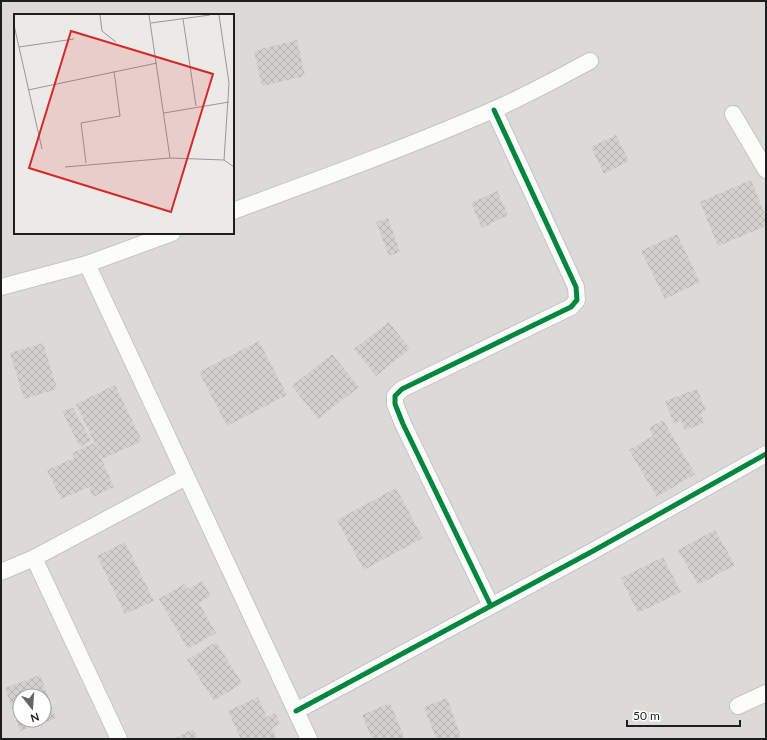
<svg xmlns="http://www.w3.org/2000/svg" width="767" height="740" font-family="Lato,sans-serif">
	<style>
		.residential { fill: #dbdad8; fill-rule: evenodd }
		.building { fill: url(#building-cross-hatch); fill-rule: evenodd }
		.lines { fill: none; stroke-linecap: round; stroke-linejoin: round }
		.minor-casing { stroke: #c5c4c3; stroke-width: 18 }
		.minor { stroke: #fcfcfb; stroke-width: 16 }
		.cycleway-casing { stroke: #fff; stroke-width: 8 }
		.cycleway { stroke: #00873e; stroke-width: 5 }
		.inset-road { fill: none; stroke: #9a9897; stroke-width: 1 }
		.view { fill: #d62828; fill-opacity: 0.15; stroke: #d62828; stroke-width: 2 }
		.inset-edge { fill: none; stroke: #1e1e1e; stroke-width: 2 }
	</style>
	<defs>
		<pattern id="building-cross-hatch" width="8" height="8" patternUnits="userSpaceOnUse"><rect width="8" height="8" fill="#d3d1ce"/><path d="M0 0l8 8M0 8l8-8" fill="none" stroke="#b5b3b0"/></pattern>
	</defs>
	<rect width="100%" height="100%" fill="#eceae7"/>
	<!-- residential -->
	<path class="residential" d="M1,1H766V739H1ZM15,15H233V233H15ZM20,696H44V720H20Z"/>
	<!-- building -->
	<path class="building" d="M297,40L305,76L262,86L254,51Z
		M616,135L629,161L604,174L591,147Z
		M751,180L766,217V226L718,246L700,202Z
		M497,191L508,215L482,228L471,203Z
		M388,218L400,252L389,256L376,222Z
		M677,234L700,282L665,299L641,251Z
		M389,322L410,349L376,376L354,349Z
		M259,341L287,395L227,426L199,372Z
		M43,343L57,389L24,399L10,353Z
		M332,354L359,387L318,419L292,386Z
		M115,385L142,441L102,459L76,404Z
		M697,389L706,411L701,413L704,423L685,430L681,421L674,424L665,401Z
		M73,408L91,440L80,447L62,411Z
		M663,420L695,474L657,497L629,450L653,436L649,428Z
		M94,443L114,487L93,497L89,487L61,499L47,470L74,458L72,453Z
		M396,488L423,538L364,570L337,520Z
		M715,530L735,565L698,585L678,550Z
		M125,542L154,601L125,614L97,556Z
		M663,557L681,592L638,613L621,578Z
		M202,581L211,596L199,603L216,633L188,649L159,599L184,584L188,589Z
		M216,642L242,683L214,701L187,660Z
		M40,675L56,718L20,731L5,688ZM20,696H44V720H20Z
		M258,697L267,717L275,713L280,724L272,728L277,739H241L228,711Z
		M447,698L461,737L456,739H436L424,707Z
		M390,703L405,739H372L362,715Z
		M193,729L198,739H173Z"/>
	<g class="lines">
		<defs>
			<path id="minor" d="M733,114L766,170
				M233,211C320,179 408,147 493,110C526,96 558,78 590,61
				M87,264L309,739
				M1,287L87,264L172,233
				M34,558L119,739
				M1,572L34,558L186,477
				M491,606L403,424L395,404V396L402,389L571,307L577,300L576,287L494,110
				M738,706L766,693
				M296,711L593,551L766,454"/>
		</defs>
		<!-- minor casing -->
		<use href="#minor" class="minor-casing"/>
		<!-- minor -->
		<use href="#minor" class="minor"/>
		<defs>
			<path id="cycleway" d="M491,606L403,424L395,404V396L402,389L571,307L577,300L576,287L494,110
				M296,711L593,551L766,454"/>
		</defs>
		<!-- cycleway casing -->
		<use href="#cycleway" class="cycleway-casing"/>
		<!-- cycleway -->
		<use href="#cycleway" class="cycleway"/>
	</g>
	<!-- overview -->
	<g transform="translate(14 14)">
		<rect width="220" height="220" fill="#eceae7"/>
		<path class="inset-road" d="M86,1L88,17L102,28M135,1L156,144M205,1L215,69L210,146L220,153M169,5L182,92M137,9L196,1M0,11L28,135M5,33L60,25M14,76L143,49M150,99L215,88M72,149L67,109L106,102L100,57M51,153L156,144L210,146"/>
		<path class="view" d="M57,17L199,60L157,198L15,154Z"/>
		<rect width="220" height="220" class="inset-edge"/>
	</g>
	<!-- border -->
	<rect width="767" height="740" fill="none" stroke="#1e1e1e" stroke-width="4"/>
	<!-- north arrow -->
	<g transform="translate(32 708) rotate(163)"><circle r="19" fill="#ffffff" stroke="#a5a5a5"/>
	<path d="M0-3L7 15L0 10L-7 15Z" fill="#666564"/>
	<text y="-6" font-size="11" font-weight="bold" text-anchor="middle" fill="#1e1e1e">N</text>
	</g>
	<!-- scale -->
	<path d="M627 720v6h113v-6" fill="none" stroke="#1e1e1e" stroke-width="2"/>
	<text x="633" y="720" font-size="12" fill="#1e1e1e" stroke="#ffffff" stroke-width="3" paint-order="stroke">50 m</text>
</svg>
